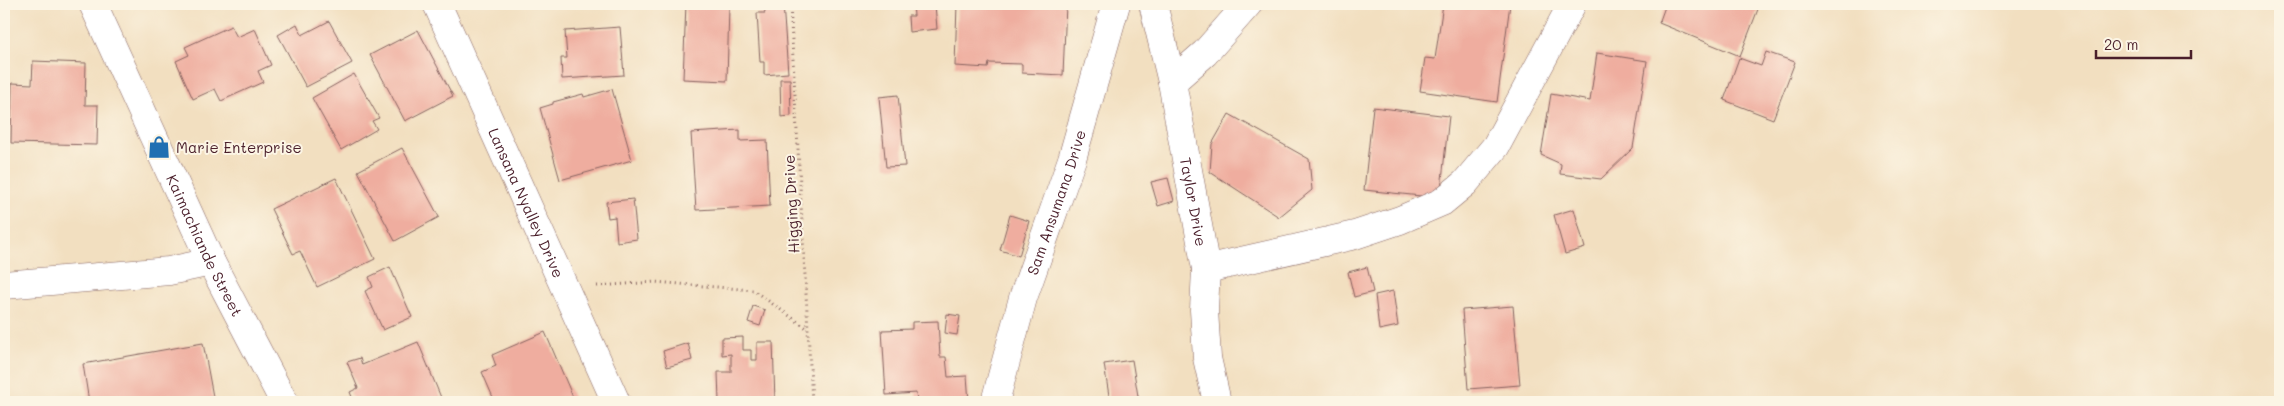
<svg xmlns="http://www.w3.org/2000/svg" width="2284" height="406" font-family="Mali,sans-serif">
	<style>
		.building { fill: #efad9f }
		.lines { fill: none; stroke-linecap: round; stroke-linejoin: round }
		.minor-casing { stroke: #85625f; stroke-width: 29 }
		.path { stroke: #85625f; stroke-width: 3; stroke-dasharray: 1 4; stroke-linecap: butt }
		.minor { stroke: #fff; stroke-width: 28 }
		.labels { text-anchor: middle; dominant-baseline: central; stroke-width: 4; stroke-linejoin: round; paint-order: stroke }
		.poi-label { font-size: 15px; fill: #4a1f2b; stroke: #fcf5e5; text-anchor: start }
		.street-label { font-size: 15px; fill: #4a1f2b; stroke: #fcf5e5 }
	</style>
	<rect width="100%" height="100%" fill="#fcf5e5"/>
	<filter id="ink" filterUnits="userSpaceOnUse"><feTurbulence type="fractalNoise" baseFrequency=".02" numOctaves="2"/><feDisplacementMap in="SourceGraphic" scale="10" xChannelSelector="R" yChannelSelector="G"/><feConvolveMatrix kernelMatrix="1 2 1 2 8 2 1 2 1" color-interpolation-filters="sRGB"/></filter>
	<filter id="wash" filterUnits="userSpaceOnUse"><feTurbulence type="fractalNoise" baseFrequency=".0096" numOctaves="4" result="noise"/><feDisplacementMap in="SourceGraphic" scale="20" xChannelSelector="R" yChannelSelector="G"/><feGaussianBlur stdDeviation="1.12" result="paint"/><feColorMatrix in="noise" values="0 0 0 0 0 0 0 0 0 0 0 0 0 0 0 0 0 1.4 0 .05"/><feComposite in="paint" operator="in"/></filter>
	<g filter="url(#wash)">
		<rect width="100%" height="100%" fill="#f2dfc0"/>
		<g id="blocks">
			<!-- building -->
			<path class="building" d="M686,4L729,6L727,81L683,79Z
				M764,4H783L788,73L764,75V62H760L757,13H765Z
				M913,4H935L937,29L909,32L908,16H914Z
				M957,4H1066L1063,75L1022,73V64L989,63L988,68L955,66Z
				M1443,4H1510L1497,102L1420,91L1425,58L1435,59Z
				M1666,4H1760L1740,56L1659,23Z
				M329,21L352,63L306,87L278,35L297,24L302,35Z
				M231,26L237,37L255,29L271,65L258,71L263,82L221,101L215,89L193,99L176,61L189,55L185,47Z
				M620,27L624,75L562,79L561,58H567L565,31Z
				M418,30L453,96L405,121L370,55Z
				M1766,52L1795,62L1773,119L1724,100L1739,58L1761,66Z
				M1597,53L1647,61L1633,148L1601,179L1560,174L1561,164L1541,155L1551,94L1590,101Z
				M33,61L86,63L85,105H98L97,145L11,143L12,83L32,84Z
				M354,74L379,118L372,121L377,129L341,150L312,98Z
				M780,79H790L791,116L781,117Z
				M612,89L632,160L560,180L540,108L553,104V102L583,94L584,97Z
				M898,95L905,166L886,167L879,97Z
				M1373,107L1449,116L1440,198L1364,190Z
				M1229,114L1309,159L1312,190L1279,217L1210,172L1212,144Z
				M740,130V141L767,140L770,206L696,210L691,133Z
				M402,148L439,217L395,241L358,171Z
				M336,178L375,259L317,287L300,251L293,254L271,209Z
				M1168,178L1174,201L1158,206L1151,182Z
				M633,199L637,239L617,242L615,217L608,218L606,202Z
				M1574,209L1585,248L1565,254L1554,215Z
				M1010,215L1029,221L1019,256L1000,250Z
				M390,267L412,317L383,330L365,291L373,287L369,277Z
				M1367,267L1373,292L1354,297L1348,272Z
				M1393,291L1398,326L1379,330L1375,295Z
				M753,306L765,310L760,326L748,322Z
				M1513,306L1520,385L1468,389L1462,310Z
				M947,314L960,316L957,335L945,333Z
				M938,321L940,357H946L948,377L967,376L969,402H917L916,393L886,395L882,330L912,329V322Z
				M545,332L575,402H495L482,372L496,366L492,355Z
				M743,337V350H751V360H757V342H773L775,402H719L718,372H731V354L722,355V338Z
				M418,342L442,400L438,402H354L350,392L358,388L347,362L360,358L362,365Z
				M203,343L214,402H89L83,364Z
				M688,343L692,360L667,367L663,351Z
				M1132,360L1139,402H1110L1104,364Z"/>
		</g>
	</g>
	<g filter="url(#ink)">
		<use href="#blocks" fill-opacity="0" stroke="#85625f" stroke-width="1"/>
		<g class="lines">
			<defs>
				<g id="minor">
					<path id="s1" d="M93,4L211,262L284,402"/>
					<path id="s2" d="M437,4L616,402"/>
					<path id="s3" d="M1153,4L1172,82L1206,269L1204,310L1207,358L1217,402"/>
					<path d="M1172,82L1205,53L1248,4"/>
					<path d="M1206,269L1355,235L1400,220L1442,202L1465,183L1496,146L1572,4"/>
					<path d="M4,285L169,271L211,262"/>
					<path id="s4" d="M995,402L1023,298L1072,159L1116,4"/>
				</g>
			</defs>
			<!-- minor casing -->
			<use href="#minor" class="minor-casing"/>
			<!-- path -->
			<path class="path" d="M790,4L812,402
				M597,286L655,282L753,290L808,329"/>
			<!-- minor -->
			<use href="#minor" class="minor"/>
		</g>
	</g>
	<!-- icons -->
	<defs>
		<symbol id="shop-bare" viewBox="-9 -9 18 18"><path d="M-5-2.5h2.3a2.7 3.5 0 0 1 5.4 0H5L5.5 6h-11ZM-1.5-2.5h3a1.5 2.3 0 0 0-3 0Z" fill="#1f6fb2" stroke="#fcf5e5" stroke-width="2.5" paint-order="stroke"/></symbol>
	</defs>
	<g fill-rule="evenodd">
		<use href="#shop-bare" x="143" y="131" width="32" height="32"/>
	</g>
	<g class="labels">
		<!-- poi labels -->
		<g class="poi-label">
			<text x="176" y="147">Marie Enterprise</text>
		</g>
		<!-- street labels -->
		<g class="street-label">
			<text stroke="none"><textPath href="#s3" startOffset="202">Taylor Drive</textPath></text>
			<text stroke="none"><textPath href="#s2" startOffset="218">Lansana Nyalley Drive</textPath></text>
			<text stroke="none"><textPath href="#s4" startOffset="209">Sam Ansumana Drive</textPath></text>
			<text transform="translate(791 204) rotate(-93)">Higging Drive</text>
			<text stroke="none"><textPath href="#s1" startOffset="266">Kaimachiande Street</textPath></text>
		</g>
	</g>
	<!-- margin -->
	<rect width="2284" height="406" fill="none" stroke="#fcf5e5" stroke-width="20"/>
	<!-- scale -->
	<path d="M2096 50v8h95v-8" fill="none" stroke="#4a1f2b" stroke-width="2.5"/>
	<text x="2104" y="50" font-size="15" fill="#4a1f2b" stroke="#fcf5e5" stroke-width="4" paint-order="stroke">20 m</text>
</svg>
